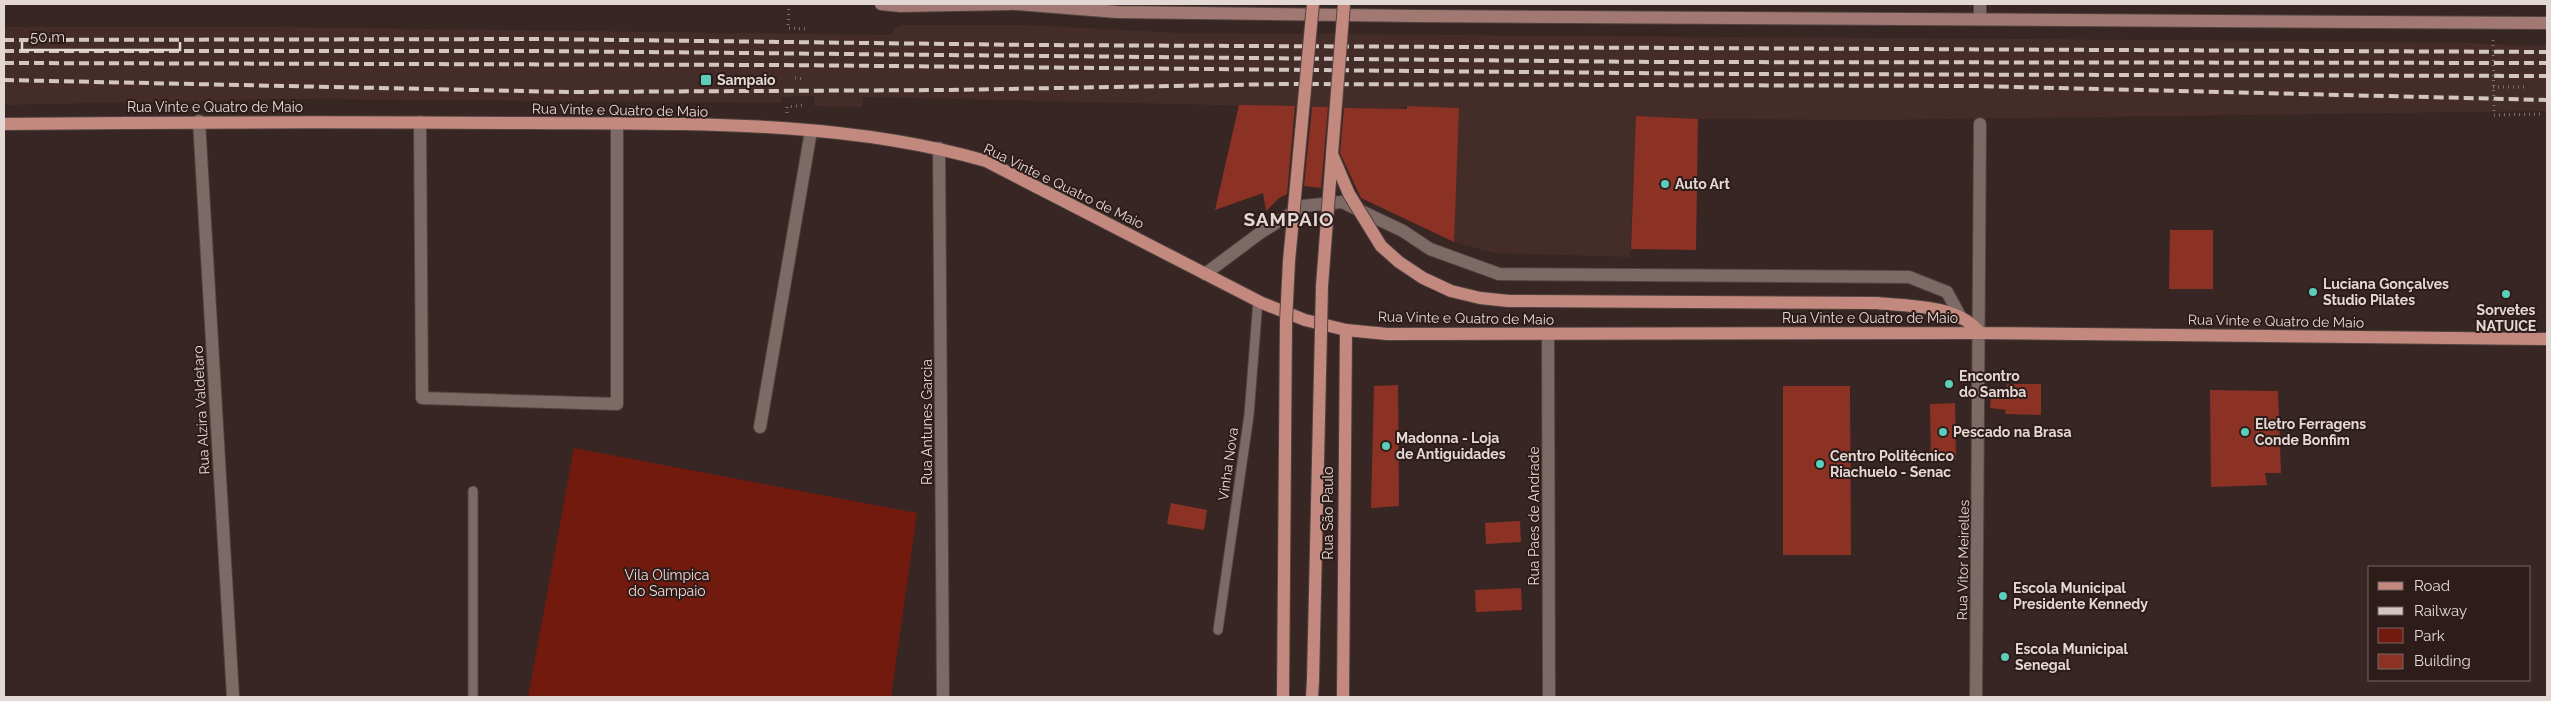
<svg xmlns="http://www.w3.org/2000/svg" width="2551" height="701" font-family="Raleway,sans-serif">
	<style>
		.built { fill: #442c28 }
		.green { fill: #721a0e }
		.building { fill: #8c3225 }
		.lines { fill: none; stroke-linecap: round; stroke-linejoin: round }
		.service-casing { stroke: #514340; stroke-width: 11 }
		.minor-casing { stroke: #514340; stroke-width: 14 }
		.tertiary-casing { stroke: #514340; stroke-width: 14 }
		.secondary-casing { stroke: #514340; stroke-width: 14 }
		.primary-casing { stroke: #514340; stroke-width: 14 }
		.path { stroke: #7f706d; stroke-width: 3; stroke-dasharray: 1 4; stroke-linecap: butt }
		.service { stroke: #7d6965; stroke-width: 9 }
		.minor { stroke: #7d6965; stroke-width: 12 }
		.tertiary { stroke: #7d6965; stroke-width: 12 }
		.secondary { stroke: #a17972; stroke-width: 12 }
		.primary { stroke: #c4897e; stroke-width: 12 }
		.rail { stroke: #d2c5c2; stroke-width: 4; stroke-dasharray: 10 5; stroke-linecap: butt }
		.primary-bridge-casing { stroke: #514340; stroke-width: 14; stroke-linecap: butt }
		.path-bridge { stroke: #7f706d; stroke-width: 3; stroke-dasharray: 1 4; stroke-linecap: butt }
		.primary-bridge { stroke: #c4897e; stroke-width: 12 }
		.poi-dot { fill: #5bcebb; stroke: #2d1c19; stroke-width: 2 }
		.labels { text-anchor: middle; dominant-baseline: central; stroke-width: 4; stroke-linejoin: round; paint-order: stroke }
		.poi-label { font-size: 14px; font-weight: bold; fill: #e4d8d5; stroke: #2d1c19; text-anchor: start }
		.street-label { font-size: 14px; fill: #e4d8d5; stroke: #2d1c19 }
		.park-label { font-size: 14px; fill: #f3d8d3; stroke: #2d1c19 }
		.district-label { font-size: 19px; font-weight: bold; letter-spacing: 1px; fill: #e4d8d5; stroke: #2d1c19 }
	</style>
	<rect width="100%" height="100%" fill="#372623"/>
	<!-- built -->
	<path class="built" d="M901,25H1027L1182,33L2178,40L2472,43L2540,46L2547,43V111L1879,120L1669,119L1636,117L1630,257L1494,253L1454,242L1458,108L1407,106L1398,109L863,97L862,107L814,106V96L782,97V103L291,99L4,105V27H286L886,35L893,33L895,28Z"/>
	<!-- green -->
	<path class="green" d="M574,448L917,513L891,697H528Z"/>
	<!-- building -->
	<path class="building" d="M1239,105L1295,106L1287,194L1279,198L1266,211L1263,193L1215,210Z
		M1407,106L1459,108L1454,242L1361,198L1340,153L1344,108L1407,109Z
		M1312,107H1328L1321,188L1304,186Z
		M1636,116L1698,119L1696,250L1631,249Z
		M2170,230H2213V289H2169Z
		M2007,384H2041V415L2005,414L2006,410L1990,408L1991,390H2006Z
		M1398,385L1399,506L1371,508L1374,386Z
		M1783,386H1850L1851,555H1783Z
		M2210,390L2278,391L2281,473H2265L2267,485L2211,487Z
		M1955,403L1956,460H1931L1930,404Z
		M1171,503L1207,510L1204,530L1167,524Z
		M1520,521L1521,542L1486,544L1485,523Z
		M1521,588L1522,610L1476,612L1475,590Z"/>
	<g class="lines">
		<defs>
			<path id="service" d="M1218,630L1249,415L1258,300
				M473,697V491"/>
			<path id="minor" d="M199,121L233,697
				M420,122L422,398L617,404V123
				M939,148L943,697
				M1205,274L1260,233L1303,206L1342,202L1403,231L1430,249L1499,274L1909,277L1947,292L1960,316
				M1548,334L1549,697
				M760,427L811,131
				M1976,697L1980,124"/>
			<path id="tertiary" d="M1980,19V4"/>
			<path id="secondary" d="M881,4L900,6L1011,4
				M1015,4L1117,12L1417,16L2547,23"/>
			<path id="primary" d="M4,124C179,122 354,122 529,123C680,124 840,119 986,161L1262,303L1305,320L1346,330L1387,334L1980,333L2547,339
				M1877,303C1911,307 1957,304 1980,333
				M1312,697L1313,680
				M1343,697L1346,330"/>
		</defs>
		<!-- service casing -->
		<use href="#service" class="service-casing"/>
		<!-- minor casing -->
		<use href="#minor" class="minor-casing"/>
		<!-- tertiary casing -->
		<use href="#tertiary" class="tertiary-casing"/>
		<!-- secondary casing -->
		<use href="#secondary" class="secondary-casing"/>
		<!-- primary casing -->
		<use href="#primary" class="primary-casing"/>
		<!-- path -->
		<path class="path" d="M789,4L788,28L806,29
			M795,78L805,79
			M2493,87H2528
			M787,113V107L804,105
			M2494,115L2541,114"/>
		<!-- service -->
		<use href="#service" class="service"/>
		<!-- minor -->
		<use href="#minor" class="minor"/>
		<!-- tertiary -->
		<use href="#tertiary" class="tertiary"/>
		<!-- secondary -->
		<use href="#secondary" class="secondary"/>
		<!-- primary -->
		<use href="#primary" class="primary"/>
		<!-- rail -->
		<path class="rail" d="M4,40L539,39L1032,45L2547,52
			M4,51H540L1657,62L2547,63
			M4,63L780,65L1738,74L2547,76
			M4,80L568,92L946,90L1283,84L1976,86L2547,100"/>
		<defs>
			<path id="primary-bridge" d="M1344,4L1332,154L1349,194L1381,246L1399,262L1423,278L1451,291L1480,298L1509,301L1877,303
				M1313,680L1322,286L1332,155
				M1283,697L1286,322L1289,261L1313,4"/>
		</defs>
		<!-- primary-bridge casing -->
		<use href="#primary-bridge" class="primary-bridge-casing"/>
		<!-- path-bridge -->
		<path class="path-bridge" d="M2493,40L2494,115"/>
		<!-- primary-bridge -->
		<use href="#primary-bridge" class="primary-bridge"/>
	</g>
	<!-- markers -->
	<g class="poi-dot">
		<rect x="700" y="74" width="12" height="12" rx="2.5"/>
		<circle cx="1665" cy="184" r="5"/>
		<circle cx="2313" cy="292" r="5"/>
		<circle cx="2506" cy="294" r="5"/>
		<circle cx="1949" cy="384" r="5"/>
		<circle cx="1943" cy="432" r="5"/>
		<circle cx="2245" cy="432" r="5"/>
		<circle cx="1386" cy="446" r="5"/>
		<circle cx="1820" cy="464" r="5"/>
		<circle cx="2003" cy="596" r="5"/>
		<circle cx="2005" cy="657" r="5"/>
	</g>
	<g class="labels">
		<!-- poi labels -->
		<g class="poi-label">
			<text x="717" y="80">Sampaio</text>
			<text x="1675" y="184">Auto Art</text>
			<text x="2323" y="284">Luciana Gonçalves<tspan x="2323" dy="16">Studio Pilates</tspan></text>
			<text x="2506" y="310" text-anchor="middle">Sorvetes<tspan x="2506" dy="16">NATUICE</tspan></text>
			<text x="1959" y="376">Encontro<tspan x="1959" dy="16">do Samba</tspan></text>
			<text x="2255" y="424">Eletro Ferragens<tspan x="2255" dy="16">Conde Bonfim</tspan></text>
			<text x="1953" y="432">Pescado na Brasa</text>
			<text x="1396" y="438">Madonna - Loja<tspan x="1396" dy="16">de Antiguidades</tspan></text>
			<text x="1830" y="456">Centro Politécnico<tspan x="1830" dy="16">Riachuelo - Senac</tspan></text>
			<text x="2013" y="588">Escola Municipal<tspan x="2013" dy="16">Presidente Kennedy</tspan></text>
			<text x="2015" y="649">Escola Municipal<tspan x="2015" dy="16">Senegal</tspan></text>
		</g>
		<!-- street labels -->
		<g class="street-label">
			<text x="215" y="107">Rua Vinte e Quatro de Maio</text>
			<text transform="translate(620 110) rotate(1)">Rua Vinte e Quatro de Maio</text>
			<text transform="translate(1064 186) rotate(26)">Rua Vinte e Quatro de Maio</text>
			<text transform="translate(1466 318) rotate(1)">Rua Vinte e Quatro de Maio</text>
			<text x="1870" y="318">Rua Vinte e Quatro de Maio</text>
			<text transform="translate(2276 321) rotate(1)">Rua Vinte e Quatro de Maio</text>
			<text transform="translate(201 410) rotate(-93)">Rua Alzira Valdetaro</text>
			<text transform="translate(927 422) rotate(-90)">Rua Antunes Garcia</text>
			<text transform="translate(1228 464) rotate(-82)">Vinha Nova</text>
			<text transform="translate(1328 513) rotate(-90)">Rua São Paulo</text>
			<text transform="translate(1534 516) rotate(-90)">Rua Paes de Andrade</text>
			<text transform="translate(1963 560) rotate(-89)">Rua Vitor Meirelles</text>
		</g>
		<!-- park labels -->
		<g class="park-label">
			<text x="667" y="575">Vila Olímpica<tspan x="667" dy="16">do Sampaio</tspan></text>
		</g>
		<!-- district labels -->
		<g class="district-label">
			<text x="1289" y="219">SAMPAIO</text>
		</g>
	</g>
	<!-- border -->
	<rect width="2551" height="701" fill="none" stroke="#e4d8d5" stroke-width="10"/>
	<!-- legend -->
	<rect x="2368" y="566" width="162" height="115" fill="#2d1c19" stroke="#766764"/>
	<rect x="2378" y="582" width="25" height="8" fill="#c4897e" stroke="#766764"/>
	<text x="2414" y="591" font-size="15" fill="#e4d8d5">Road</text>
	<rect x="2378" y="607" width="25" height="8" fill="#d2c5c2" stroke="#766764"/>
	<text x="2414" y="616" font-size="15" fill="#e4d8d5">Railway</text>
	<rect x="2378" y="628" width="25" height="15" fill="#721a0e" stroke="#766764"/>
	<text x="2414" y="641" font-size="15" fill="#e4d8d5">Park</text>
	<rect x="2378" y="654" width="25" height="15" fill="#8c3225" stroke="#766764"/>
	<text x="2414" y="666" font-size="15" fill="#e4d8d5">Building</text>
	<!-- scale -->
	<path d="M22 42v8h158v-8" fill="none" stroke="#e4d8d5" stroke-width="2.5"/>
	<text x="30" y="42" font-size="15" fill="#e4d8d5" stroke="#2d1c19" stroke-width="4" paint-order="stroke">50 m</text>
</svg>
